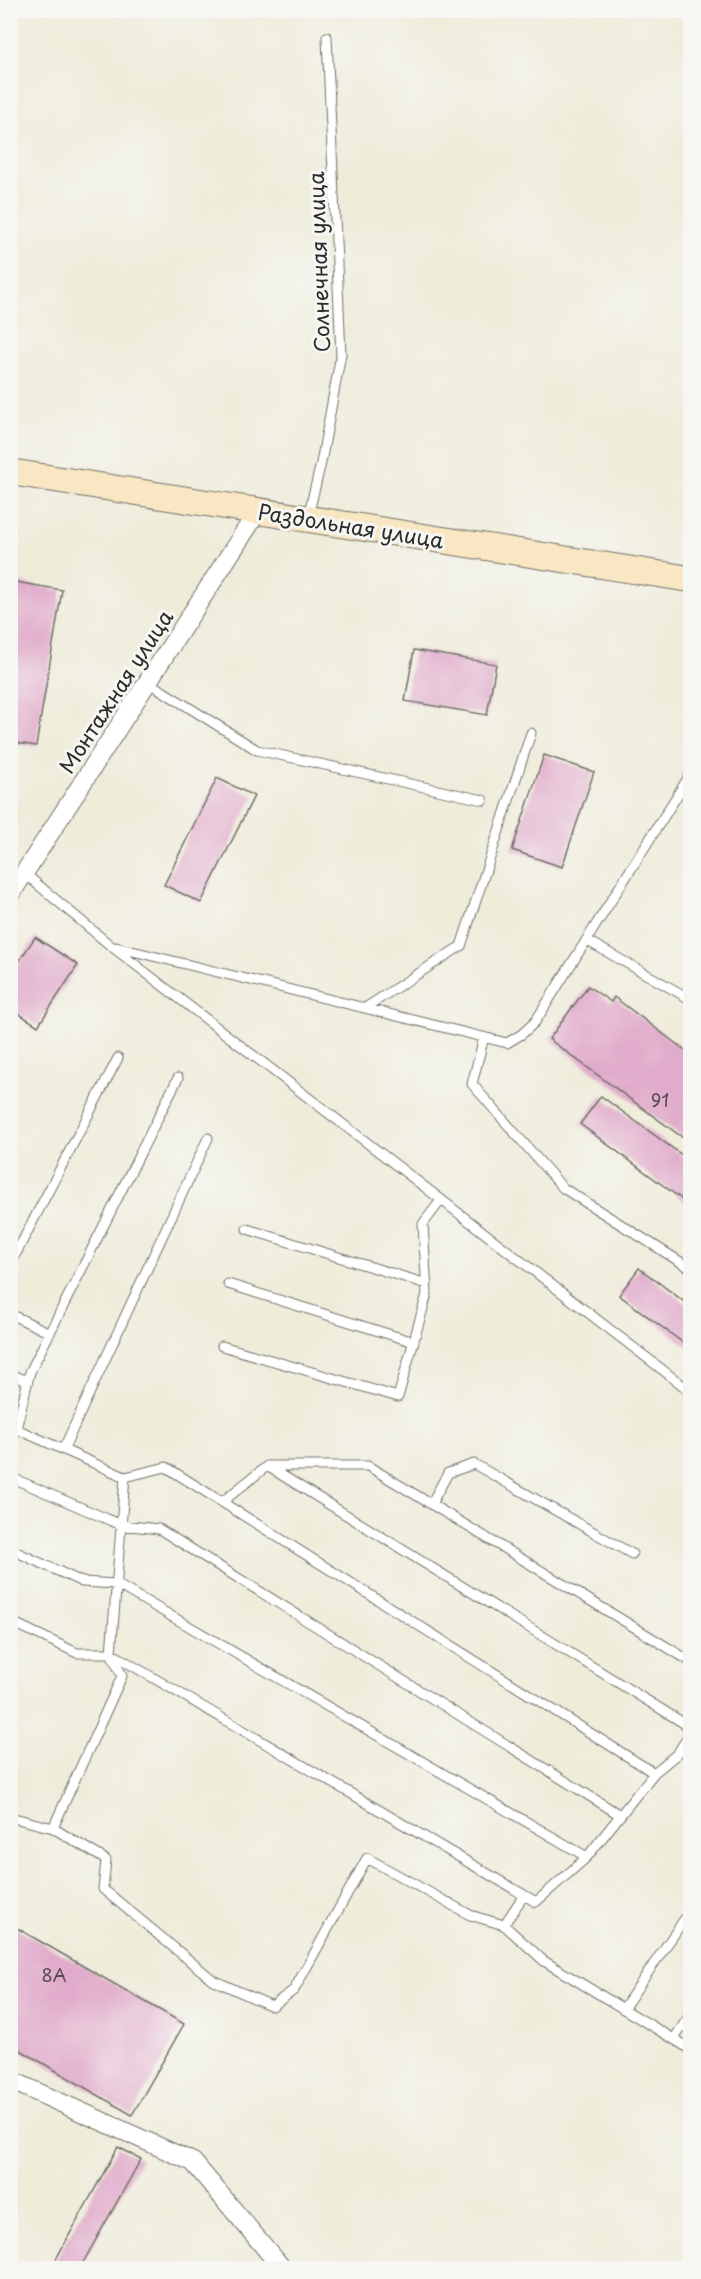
<svg xmlns="http://www.w3.org/2000/svg" width="701" height="2279" font-family="'Playpen Sans',sans-serif">
	<style>
		.building { fill: #e1accb }
		.lines { fill: none; stroke-linecap: round; stroke-linejoin: round }
		.lane-casing { stroke: #706f68; stroke-width: 11 }
		.street-casing { stroke: #706f68; stroke-width: 20 }
		.secondary-casing { stroke: #706f68; stroke-width: 28 }
		.lane { stroke: #fff; stroke-width: 9 }
		.street { stroke: #fff; stroke-width: 18 }
		.secondary { stroke: #f9e7c3; stroke-width: 26 }
		.labels { text-anchor: middle; dominant-baseline: central; stroke-width: 6; stroke-linejoin: round; paint-order: stroke }
		.number-label { font-size: 18px; fill: #584b53 }
		.street-label { font-size: 21px; fill: #2b2b2b; stroke: #f6f6f2 }
	</style>
	<rect width="100%" height="100%" fill="#f6f6f2"/>
	<filter id="ink" filterUnits="userSpaceOnUse"><feTurbulence type="fractalNoise" baseFrequency=".0167" numOctaves="2"/><feDisplacementMap in="SourceGraphic" scale="12" xChannelSelector="R" yChannelSelector="G"/><feConvolveMatrix kernelMatrix="1 2 1 2 8 2 1 2 1" color-interpolation-filters="sRGB"/></filter>
	<filter id="wash" filterUnits="userSpaceOnUse"><feTurbulence type="fractalNoise" baseFrequency=".008" numOctaves="4" result="noise"/><feDisplacementMap in="SourceGraphic" scale="24" xChannelSelector="R" yChannelSelector="G"/><feGaussianBlur stdDeviation="1.35" result="paint"/><feColorMatrix in="noise" values="0 0 0 0 0 0 0 0 0 0 0 0 0 0 0 0 0 1.4 0 .05"/><feComposite in="paint" operator="in"/></filter>
	<g filter="url(#wash)">
		<rect width="100%" height="100%" fill="#efecda"/>
		<g id="blocks">
			<!-- building -->
			<path class="building" d="M10,581L62,590L36,746L10,742Z
				M414,650L496,664L487,715L405,701Z
				M544,755L594,772L562,867L512,850Z
				M217,778L254,796L201,903L164,885Z
				M35,937L78,965L38,1026L10,1008V975Z
				M588,986L611,1002L614,997L690,1054V1143L549,1039Z
				M601,1096L690,1161V1199L687,1203L580,1124Z
				M639,1268L690,1306V1348L619,1295Z
				M10,1924L184,2024L132,2115L10,2044Z
				M118,2147L141,2159L80,2268H51Z"/>
		</g>
	</g>
	<g filter="url(#ink)">
		<use href="#blocks" fill-opacity="0" stroke="#706f68" stroke-width="1.5"/>
		<g class="lines">
			<defs>
				<path id="lane" d="M308,516L321,463L341,354L327,37
					M148,682L257,750L483,800
					M24,873L111,946L690,1391
					M586,940L690,999
					M116,947L507,1043L522,1034L535,1022L690,775
					M365,1008L461,946L531,733
					M484,1037L472,1084L563,1188L690,1268
					M247,1229L427,1284
					M10,1265L118,1058
					M228,1284L414,1342
					M10,1314L50,1333
					M222,1346L398,1397L427,1294L423,1224L441,1200
					M10,1374L27,1381
					M10,1426L125,1477L111,1653L122,1676L53,1828
					M16,1429L30,1372L178,1078
					M63,1450L208,1138
					M267,1466H368L690,1661
					M10,1477L121,1525L159,1529L620,1815
					M125,1477L166,1467L654,1773L678,1753L690,1733
					M222,1502L267,1466L690,1727
					M431,1504L448,1473L474,1464L632,1554
					M10,1549L82,1582L116,1584L587,1857
					M10,1621L77,1653H111L536,1902L587,1857L654,1773
					M10,1817L53,1828L106,1860L103,1889L213,1980L272,2006L294,1990L367,1858L470,1915L504,1925L524,1895
					M504,1925L544,1961L690,2049
					M623,2009L690,1911
					M674,2039L690,2015"/>
				<path id="street" d="M10,895L258,511
					M10,2080L193,2162L282,2268"/>
				<path id="secondary" d="M10,472L690,579"/>
			</defs>
			<!-- lane casing -->
			<use href="#lane" class="lane-casing"/>
			<!-- street casing -->
			<use href="#street" class="street-casing"/>
			<!-- secondary casing -->
			<use href="#secondary" class="secondary-casing"/>
			<!-- lane -->
			<use href="#lane" class="lane"/>
			<!-- street -->
			<use href="#street" class="street"/>
			<!-- secondary -->
			<use href="#secondary" class="secondary"/>
		</g>
	</g>
	<g class="labels">
		<!-- number labels -->
		<g class="number-label">
			<text x="660" y="1099">91</text>
			<text x="54" y="1974">8А</text>
		</g>
		<!-- street labels -->
		<g class="street-label">
			<text transform="translate(318 262) rotate(-92)">Солнечная улица</text>
			<text transform="translate(351 525) rotate(9)">Раздольная улица</text>
			<text transform="translate(115 691) rotate(-57)">Монтажная улица</text>
		</g>
	</g>
	<!-- margin -->
	<rect width="701" height="2279" fill="none" stroke="#f6f6f2" stroke-width="36"/>
</svg>
